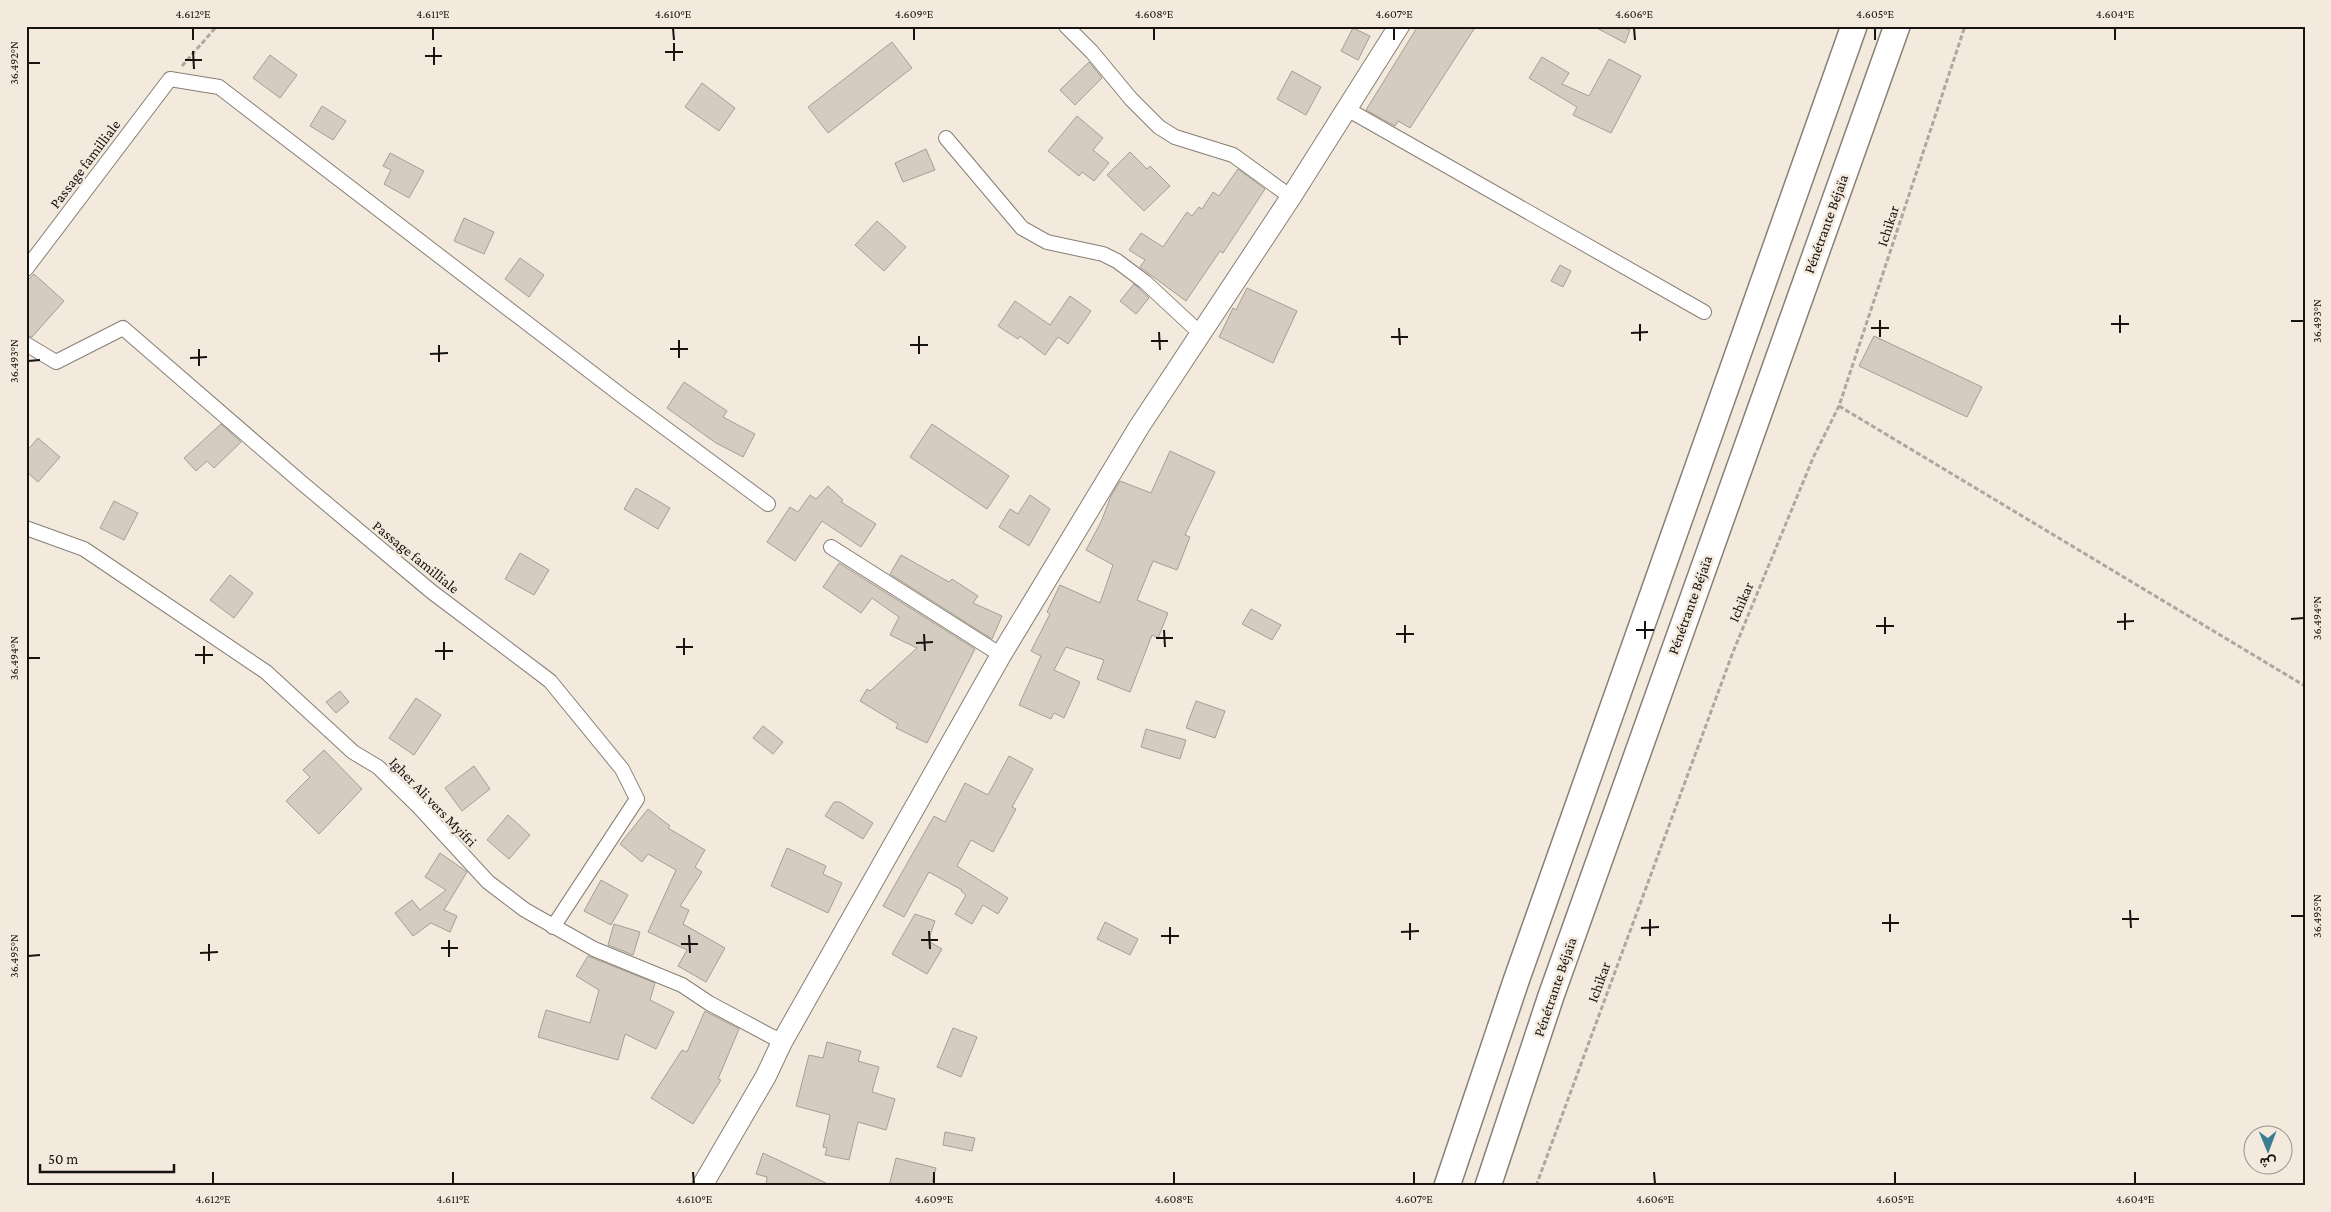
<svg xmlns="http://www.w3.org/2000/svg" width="2331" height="1212" font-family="'Crimson Pro',Vazirmatn,serif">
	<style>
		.building { fill: #d5ccc1; stroke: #a79e93 }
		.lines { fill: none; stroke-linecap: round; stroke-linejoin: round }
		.street-casing { stroke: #887f75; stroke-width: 16 }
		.secondary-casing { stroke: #887f75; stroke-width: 22 }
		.highway-casing { stroke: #887f75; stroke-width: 28 }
		.path { stroke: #afa79e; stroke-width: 3; stroke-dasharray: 5 2.5; stroke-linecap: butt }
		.street { stroke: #fff; stroke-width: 14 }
		.secondary { stroke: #fff; stroke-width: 20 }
		.highway { stroke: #fff; stroke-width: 25 }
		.ticks { fill: none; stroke: #171310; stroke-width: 2 }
		.labels { text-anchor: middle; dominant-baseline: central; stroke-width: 5; stroke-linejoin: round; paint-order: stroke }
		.street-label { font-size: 15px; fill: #171310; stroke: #f3e9dd }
		.neatline { fill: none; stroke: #171310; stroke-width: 2 }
		.ticks-label { font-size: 12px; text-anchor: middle; fill: #171310 }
	</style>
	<rect width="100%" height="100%" fill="#f3e9dd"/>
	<!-- building -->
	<path class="building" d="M1418,26H1476L1410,128L1398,121L1395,126L1366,110Z
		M1593,26H1619L1630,30L1625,43Z
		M1353,28L1370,36L1358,60L1341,51Z
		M892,42L912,68L828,133L808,107Z
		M270,55L297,75L280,98L253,78Z
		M1542,57L1569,73L1562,84L1589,96L1609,59L1641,76L1611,133L1573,115L1577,107L1529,78Z
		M1089,62L1102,78L1075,105L1060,90Z
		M1292,71L1321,87L1306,115L1277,99Z
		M702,83L735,108L719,131L685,107Z
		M322,106L346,121L333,140L310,126Z
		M1077,116L1103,138L1093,150L1109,163L1094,181L1082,172L1079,176L1048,151Z
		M926,149L935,170L903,182L895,163Z
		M1130,152L1147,169L1150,166L1170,186L1144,211L1107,175Z
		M390,153L424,171L409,198L384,184L391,170L383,166Z
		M1238,169L1265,189L1223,253L1220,251L1186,301L1140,267L1145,260L1129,250L1141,233L1163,247L1187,212L1192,216L1199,207L1202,209L1213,192L1219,196Z
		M464,218L494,232L484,254L454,241Z
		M877,221L906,247L884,271L855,245Z
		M520,258L544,275L529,297L505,279Z
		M1560,265L1571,271L1563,287L1551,281Z
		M34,274L64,301L32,337L26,335V282Z
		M1134,284L1149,298L1136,314L1120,301Z
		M1247,288L1297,311L1273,363L1219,337L1233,308L1236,310Z
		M1070,296L1091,311L1068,344L1058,337L1045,355L1020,336L1018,339L998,326L1015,301L1050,325Z
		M1874,336L1982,387L1967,417L1859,366Z
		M684,382L727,411L723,417L755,434L743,457L716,443L667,408Z
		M221,424L241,442L214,468L207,461L196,471L184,458Z
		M932,424L1009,476L987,509L910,457Z
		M38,438L60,457L38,482L26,471V452Z
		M1170,451L1215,472L1185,535L1190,537L1177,570L1153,561L1137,600L1168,613L1158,638L1152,635L1130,692L1097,679L1104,660L1066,647L1054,670L1080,682L1064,718L1054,713L1051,719L1019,705L1041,656L1031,651L1050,614L1047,612L1060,585L1100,603L1113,565L1086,550L1101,522L1111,496L1120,481L1151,493Z
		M828,486L843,500L841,502L876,524L861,547L822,521L795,561L767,542L790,507L798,512L810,495L816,499Z
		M636,488L670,508L658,529L624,509Z
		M1030,495L1050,509L1029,546L999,527L1010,509L1018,514Z
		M114,501L138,513L124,540L100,528Z
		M520,553L549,570L534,595L505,579Z
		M901,555L949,582L952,579L978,596L973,603L1002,616L992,639L890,574Z
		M839,563L975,649L927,743L896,728L898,724L860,701L867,689L870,691L917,648L890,635L899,617L872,598L861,613L823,587Z
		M230,575L253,593L234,618L210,600Z
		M1251,609L1281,625L1272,640L1242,624Z
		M340,691L349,702L336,713L326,702Z
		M416,698L441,715L414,755L389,738Z
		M1196,701L1225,711L1215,738L1186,728Z
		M763,726L783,742L773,754L753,738Z
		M1146,729L1186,740L1180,759L1141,747Z
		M324,750L362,789L319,834L286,801L310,777L303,770Z
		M1009,756L1033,769L1012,807L1016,809L993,852L971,840L957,866L1008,898L998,914L983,905L972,924L955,914L966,895L961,891L962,890L929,872L904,917L883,906L934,816L945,822L965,783L988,795Z
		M474,766L490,789L462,811L445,788Z
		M834,802H840L873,823L863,839L825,816Z
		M648,809L670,826L668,828L705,850L695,867L702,872L680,906L689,910L683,924L725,948L706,982L678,966L687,950L648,932L676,870L648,854L642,862L620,844Z
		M508,815L530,835L509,859L487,840Z
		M787,848L826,866L823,874L842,883L828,913L771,886Z
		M440,853L467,872L444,910L457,916L450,932L431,923L413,936L395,913L412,900L420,910L446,890L425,877Z
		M601,880L628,895L611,925L584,911Z
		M915,914L935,921L928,941L942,949L927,974L892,954Z
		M1105,922L1138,939L1130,955L1097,939Z
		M614,924L640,932L633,955L608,945Z
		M588,956L655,983L650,1000L674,1012L656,1049L625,1034L618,1060L538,1037L546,1010L590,1023L599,990L576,976Z
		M705,1011L739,1029L718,1079L721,1080L693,1124L651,1098L682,1050L687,1052Z
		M953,1028L977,1037L961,1077L937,1067Z
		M827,1042L861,1051L858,1061L879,1067L872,1092L895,1099L886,1130L858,1122L849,1160L825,1155L827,1148L823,1147L830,1115L796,1106L809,1055L823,1058Z
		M945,1132L975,1138L972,1151L943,1145Z
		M763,1153L780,1161L832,1186H766L767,1177L756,1174Z
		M896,1158L936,1168L931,1186H889Z"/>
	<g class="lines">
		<defs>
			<path id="street" d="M1066,26L1092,52L1131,99L1159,127L1175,137L1233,155L1291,197
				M1347,109L1704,312
				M946,138L1022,228L1047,242L1103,254L1117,261L1145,282L1201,334
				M26,269L170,79L219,87L626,399L768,504
				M26,344L56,362L123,328L302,483L432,592L550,681L622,769L637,799L553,927
				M26,528L84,549L266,672L353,752L378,767L419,807L488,882L525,910L594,949L682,985L709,1003L782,1042
				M831,547L1001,655"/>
			<path id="secondary" d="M702,1186L766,1076L782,1042L1001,655L1139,427L1291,197L1399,26"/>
			<path id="highway" d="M1447,1186L1516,981L1854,26
				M1488,1186L1551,996L1897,26"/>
		</defs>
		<!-- street casing -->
		<use href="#street" class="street-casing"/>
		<!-- secondary casing -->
		<use href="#secondary" class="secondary-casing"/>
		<!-- highway casing -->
		<use href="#highway" class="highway-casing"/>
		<!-- path -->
		<path class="path" d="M182,66L217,26
			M1839,406L2305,686
			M1536,1186L1733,652L1813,458L1839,406L1965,26"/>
		<!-- street -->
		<use href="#street" class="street"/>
		<!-- secondary -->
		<use href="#secondary" class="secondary"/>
		<!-- highway -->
		<use href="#highway" class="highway"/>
	</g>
	<!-- ticks -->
	<path class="ticks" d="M193,28V40M433,28V40M673,28L674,40M914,28V40M1154,28V40M1394,28V40M1634,28L1635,40M1875,28V40M2115,28V40M674,43V61M434,47V65M193,51L194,69M665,52H683M425,56H442M185,60H202M28,63H40M2120,315V333M1880,320V337M2291,321H2304M1640,324V341M2111,324H2129M1399,328L1400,345M1871,328H1889M1159,332L1160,350M1631,333L1648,332M919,336V354M1391,337H1408M679,340V358M1151,341H1168M439,345V362M910,345H928M199,349V366M670,349H688M430,354L448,353M190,358L207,357M28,361L40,360M2125,613V630M1885,617V634M2291,619L2304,618M1645,621V639M2117,622L2134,621M1405,625V643M1876,626H1894M1164,630L1165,647M1636,630H1654M924,634L925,651M1396,634H1414M684,638V655M1156,638H1173M444,642V660M916,643L933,642M204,646V664M676,647H693M435,651H453M195,655H213M28,658H40M2130,910L2131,928M1890,914V932M2291,916H2304M1650,919V936M2122,919H2139M1410,923V940M1882,923H1899M1170,927V944M1641,928L1659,927M929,931L930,949M1401,932L1419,931M689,935L690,953M1161,936H1179M449,940V957M921,940H938M209,944V961M681,944H698M441,948H458M200,953L218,952M28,956L40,955M213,1172V1184M453,1172V1184M693,1172L694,1184M934,1172V1184M1174,1172V1184M1414,1172V1184M1654,1172L1655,1184M1895,1172V1184M2135,1172V1184"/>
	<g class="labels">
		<!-- street labels -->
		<g class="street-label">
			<text transform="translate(85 164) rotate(-53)">Passage familliale</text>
			<text transform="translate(1826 224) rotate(-70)">Pénétrante Béjaïa</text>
			<text transform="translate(1888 226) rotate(-72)">Ichikar</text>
			<text transform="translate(416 557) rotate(39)">Passage familliale</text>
			<text transform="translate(1741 602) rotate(-67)">Ichikar</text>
			<text transform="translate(1690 605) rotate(-70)">Pénétrante Béjaïa</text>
			<text transform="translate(433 802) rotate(46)">Igher Ali vers Myifri</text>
			<text transform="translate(1599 982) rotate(-70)">Ichikar</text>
			<text transform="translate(1555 987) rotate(-71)">Pénétrante Béjaïa</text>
		</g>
	</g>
	<!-- border -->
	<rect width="2331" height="1212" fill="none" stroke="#f3e9dd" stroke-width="55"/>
	<!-- north arrow -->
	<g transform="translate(2268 1150) rotate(179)"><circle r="24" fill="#f3e9dd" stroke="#9b938b"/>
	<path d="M0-4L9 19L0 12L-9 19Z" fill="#3d7d91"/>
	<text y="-8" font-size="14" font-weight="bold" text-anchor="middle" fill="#171310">ش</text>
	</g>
	<!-- scale -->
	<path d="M40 1164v8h134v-8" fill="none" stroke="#171310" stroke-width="2.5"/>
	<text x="48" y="1164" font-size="15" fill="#171310" stroke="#f3e9dd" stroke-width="4" paint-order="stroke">50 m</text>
	<rect x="28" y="28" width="2276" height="1156" class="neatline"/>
	<g class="ticks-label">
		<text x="193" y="18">4.612°E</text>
		<text x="433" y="18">4.611°E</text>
		<text x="673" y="18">4.610°E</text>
		<text x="914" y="18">4.609°E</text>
		<text x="1154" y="18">4.608°E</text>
		<text x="1394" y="18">4.607°E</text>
		<text x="1634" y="18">4.606°E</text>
		<text x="1875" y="18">4.605°E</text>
		<text x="2115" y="18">4.604°E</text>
		<text transform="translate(14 63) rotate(-90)" y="4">36.492°N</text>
		<text transform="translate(2317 321) rotate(-90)" y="4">36.493°N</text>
		<text transform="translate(14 361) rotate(-90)" y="4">36.493°N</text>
		<text transform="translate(2317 618) rotate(-90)" y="4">36.494°N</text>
		<text transform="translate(14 658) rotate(-90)" y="4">36.494°N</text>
		<text transform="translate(2317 916) rotate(-90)" y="4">36.495°N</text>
		<text transform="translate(14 956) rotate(-90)" y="4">36.495°N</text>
		<text x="213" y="1203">4.612°E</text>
		<text x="453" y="1203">4.611°E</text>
		<text x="694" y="1203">4.610°E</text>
		<text x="934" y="1203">4.609°E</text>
		<text x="1174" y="1203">4.608°E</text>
		<text x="1414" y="1203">4.607°E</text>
		<text x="1655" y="1203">4.606°E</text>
		<text x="1895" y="1203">4.605°E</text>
		<text x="2135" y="1203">4.604°E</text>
	</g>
</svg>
